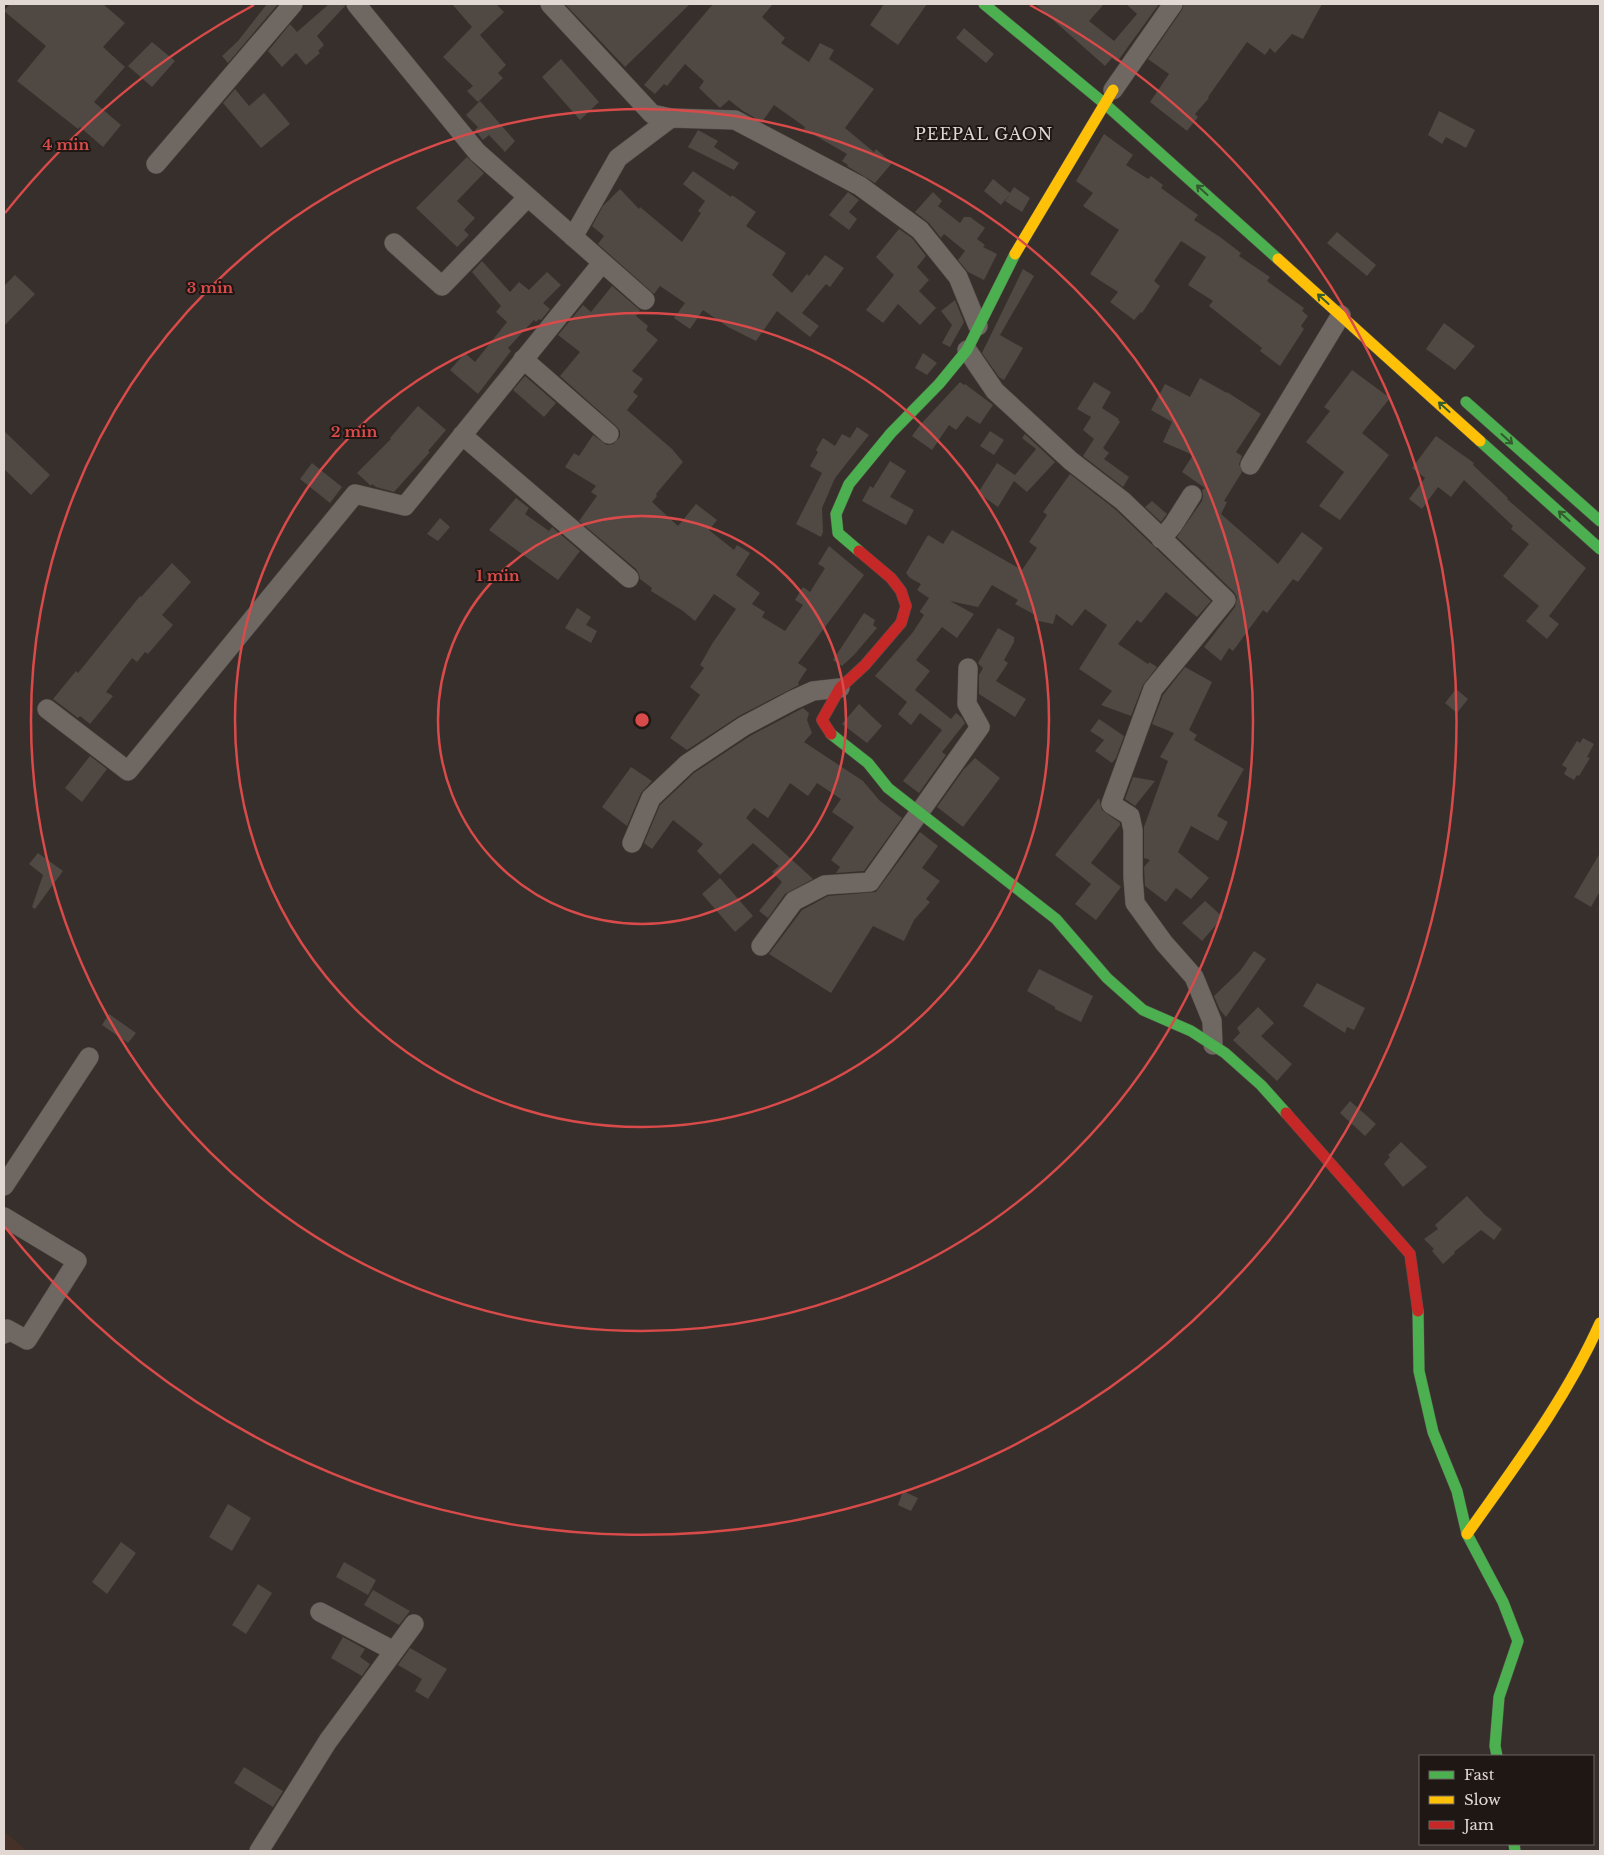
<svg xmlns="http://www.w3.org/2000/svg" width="1604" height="1855" font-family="'Libre Baskerville',serif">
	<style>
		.built { fill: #453127 }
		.building { fill: #504843 }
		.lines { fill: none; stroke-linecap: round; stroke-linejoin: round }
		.street-casing { stroke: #524b47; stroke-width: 20 }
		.fast-casing { stroke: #524b47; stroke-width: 12 }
		.slow-casing { stroke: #524b47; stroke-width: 12 }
		.jam-casing { stroke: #524b47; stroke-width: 12 }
		.street { stroke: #6f6761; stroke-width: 19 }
		.fast { stroke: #4caf50; stroke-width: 11 }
		.slow { stroke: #ffc107; stroke-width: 11 }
		.jam { stroke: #c62828; stroke-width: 11 }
		.oneway { stroke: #335b2f }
		.ring { fill: none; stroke: #d84b4a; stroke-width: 2.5 }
		.labels { text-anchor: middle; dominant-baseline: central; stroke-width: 4; stroke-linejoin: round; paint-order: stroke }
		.quarter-label { font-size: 16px; letter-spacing: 1px; fill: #e2d8d3; stroke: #1f1714 }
		.centre { fill: #d84b4a; stroke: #1f1714; stroke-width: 2.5 }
		.ring-label { font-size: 15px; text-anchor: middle; font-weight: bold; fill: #d84b4a; stroke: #1f1714; stroke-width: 4; stroke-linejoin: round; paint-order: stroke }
	</style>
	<rect width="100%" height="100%" fill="#372f2b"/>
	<!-- built -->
	<path class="built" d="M4,1831L27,1851H4Z"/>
	<!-- building -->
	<path class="building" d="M10,4H103L125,23L103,47L125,67L94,102L121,125L103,147L80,127L78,129L17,81L46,46L4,11Z
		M267,4H278L228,63L222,56L238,41Z
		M329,4H345V6L317,36L324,45L318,51L320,53L306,65L296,53L282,67L268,51L290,24L297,32Z
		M452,4H496L504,12L480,35L506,65L498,73L503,78L478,102L467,91L473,86L443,57L472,27Z
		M565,4H690L625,67Z
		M713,4H773L762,17L785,38L781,43L809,62L820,43L834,50L829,59L874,89L845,128L874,152L876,149L892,163L875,183L847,166L848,165L842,161L847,154L804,129L805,127L774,105L762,122L743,111L729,100L720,108L699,88L704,81L685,64L667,86L664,84L655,94L644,85Z
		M884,4H927L898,45L870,25Z
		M1035,4H1104L1089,21L1114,41L1137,14L1126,4H1159L1117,62L1112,58L1105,66Z
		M1184,4H1322L1303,39L1292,34L1275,53L1270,48L1265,55L1247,42L1208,97L1209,98L1195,114L1198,117L1187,131L1150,102L1169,74L1148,59L1182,10Z
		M964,28L994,54L986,63L956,38Z
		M152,42L175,61L152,87L128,66Z
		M561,59L599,102L580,120L542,77Z
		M235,89L249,106L264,93L290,124L261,148L223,103Z
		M480,101L515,141L505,152L489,135L483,140L475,130L478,127L466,115Z
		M1439,111L1475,130L1466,148L1446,137L1442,144L1428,135Z
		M698,130L718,141L714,147L739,163L734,170L688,147Z
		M1104,134L1133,155L1126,165L1148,179L1151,176L1163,185L1161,188L1198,215L1194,220L1220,237L1241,253L1239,256L1270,277L1267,281L1304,308L1302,311L1308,316L1301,326L1304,329L1280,366L1260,351L1262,348L1209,306L1213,301L1188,285L1206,257L1181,241L1154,281L1160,286L1142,313L1141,312L1134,320L1110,302L1118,292L1090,274L1119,230L1083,206L1093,193L1076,181Z
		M467,157L484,173L457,201L475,218L464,230L469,235L457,247L416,208Z
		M693,171L731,197L732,195L756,212L746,226L786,253L772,275L792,293L807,274L809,276L825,255L844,268L830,287L826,284L802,313L819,326L810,337L777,311L756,341L728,327L703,310L690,329L674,318L685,303L660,286L654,294L598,244L604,236L592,226L603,206L620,189L639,209L640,207L682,242L701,213L698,211L705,201L683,184Z
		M993,179L1010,193L1014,187L1030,198L1022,212L1005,201L1010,194L1001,205L984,191Z
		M848,192L859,200L849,212L857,219L849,230L829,215Z
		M933,192L942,201L938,206L960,223L964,217H970L985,228L977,239L985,245L983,247L997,254L984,280L968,272L958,260L965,251L944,234L941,238L929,223L915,212Z
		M899,229L912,238L926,256L917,267L929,280L919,291L936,308L920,325L898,304L883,323L866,310L894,275L876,257Z
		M1337,232L1376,265L1367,276L1327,243Z
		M482,261L510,292L519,282L529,290L547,272L561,285L543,303L550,309L541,320L539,319L536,322L534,320L508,348L511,351L478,394L450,370L465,353L475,362L507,322L496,312L501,306L472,272Z
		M1023,269L1034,276L1000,335L1023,348L1004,380L999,377L982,353Z
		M15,275L35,294L4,326V286Z
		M612,286L640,310L636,316L648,326L646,330L658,340L632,371L643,379L633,392L638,396L627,410L672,449L683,462L656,494L657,496L652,502L678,526L696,504L717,520L709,530L734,550L737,545L750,553L736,575L760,593L752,604L765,612L762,617L785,631L803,605L795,600L803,587L810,592L825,568L818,564L829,546L864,575L798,663L807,669L798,683L799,685L739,716L687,750L670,738L700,695L690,687L704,668L700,665L712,644L736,609L714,594L695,621L683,611L651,591L652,588L640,579L639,574L636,569L579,521L597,496L591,492L596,486L565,467L574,453L579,456L593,435L607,445L613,444L620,437V431L616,426L560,376L580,352L558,335L583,305L591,312Z
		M955,300L964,322L950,347L942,343L952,325L941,311Z
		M1444,323L1475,346L1455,370L1426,349Z
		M923,353L937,363L927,375L915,368Z
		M1352,370L1390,398L1362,433L1389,455L1340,520L1319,506L1344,472L1306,442L1330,411L1324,407Z
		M525,376L556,403L544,417L513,390Z
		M1200,378L1227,393V392L1261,414L1236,452L1242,456L1239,464L1242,472L1224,501L1227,502L1221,514L1278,564L1302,532L1323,548L1298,582L1293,579L1267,613L1263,610L1233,651L1229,648L1221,661L1204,647L1235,607L1237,597L1234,592L1177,537L1202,501L1203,496L1202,490L1205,488L1182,472L1193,455L1163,442L1172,422L1151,410L1165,384L1190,397Z
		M960,382L964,385L965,384L993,405L980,424L967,416L956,430L949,425L932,450L912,436L920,425Z
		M1094,382L1111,392L1102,408L1119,419L1118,420L1120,422L1103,448L1109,453L1104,459L1129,477L1123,487L1083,456L1094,439L1083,430L1091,417L1077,409Z
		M418,406L446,430L428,451L430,452L394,492L376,487L372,484L371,486L357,473L391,439L390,438Z
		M857,427L869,435L835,478L822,508L823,532L821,537L796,524L822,473L810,466L818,452L816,450L823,438L835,446L842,434L850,438Z
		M4,431L50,475L31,495L4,469Z
		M990,431L1004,440L994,455L980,446Z
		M1025,434L1055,462L1027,492L1014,481L998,507L978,493L997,463L1015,475L1036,449L1022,438Z
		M1436,436L1474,463L1473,465L1508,498L1507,499L1586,568L1549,616L1559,624L1547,639L1526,621L1539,606L1503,576L1529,544L1511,529L1513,526L1464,480L1451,497L1438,487L1422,509L1409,499L1425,478L1412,468Z
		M890,461L906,471L890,497L914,510L906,525L862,501L870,486L873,488Z
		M312,463L342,487L330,503L300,479Z
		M1070,474L1116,510L1211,601L1197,617L1166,592L1141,623L1137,620L1118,644L1148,664L1149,662L1157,667L1143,685L1131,716L1101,705L1112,691L1079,669L1107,625L1085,609L1072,626L1056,614L1053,624L1034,620L1035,615L1015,604L1018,600L992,585L978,607L950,601L974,614L957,638L942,627L916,660L930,671L915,690L951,719L956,713L962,718L965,723L942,752L946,755L919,793L903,781L942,730L920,713L911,725L898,714L907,702L875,676L913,632L924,615L920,612V611L929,598L917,590L921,584L910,578L906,573L928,535L943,544L952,530L1022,570L1037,548L1029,542L1047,515L1043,512Z
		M516,498L529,508L525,514L549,531L552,527L580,551L558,580L489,530Z
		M1152,501L1167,514L1161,522L1145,507Z
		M440,518L450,527L438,541L427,534Z
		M172,563L191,582L162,615L173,625L148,654L145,652L137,662L132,658L106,692L113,696L90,724L80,716L78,718L53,699L76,671L78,673L140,596L141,597Z
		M577,608L591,617L586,625L597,631L591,643L565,628Z
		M864,613L875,620L873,625L877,628L854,655L842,666L833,660Z
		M998,628L1014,637V642L1004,660L1008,663L996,681L1026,699L1015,717L979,694V675L983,668L978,663Z
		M1185,667L1212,682L1189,730L1197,735L1194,740L1244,769L1217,816L1228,822L1218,841L1191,826L1178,852L1209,878L1191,899L1176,888L1166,902L1145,886L1144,867L1150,860L1144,858V827L1168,761L1160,757L1174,733L1152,724L1163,695Z
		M1456,689L1468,699L1457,713L1445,703Z
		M859,704L882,726L867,743L842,724Z
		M803,708L809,713L807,720L812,733L804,742L863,781L879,800L902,818L864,871L836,873L840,867L831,860L854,827L832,812L841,799L817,783L808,796L790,783L768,818L754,808L746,818L813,879L785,894L768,918L759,911L782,882L772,872L779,866L753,843L720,875L697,851L703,844L673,820L652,849L644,843L660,805L694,773L750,736Z
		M1099,719L1124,736L1116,758L1112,763L1095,751L1104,740L1090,731Z
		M1583,738L1594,744L1587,757L1590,758L1579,776L1577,775L1574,780L1564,774L1567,768L1562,765L1577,741L1580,743Z
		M90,756L107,769L82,802L65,788Z
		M975,758L1000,778L963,827L937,807L964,769Z
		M631,767L652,781L641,793L627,826L602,807Z
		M1133,777L1155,781L1135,806L1125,799Z
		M1099,798L1102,810L1120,823V825L1091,863L1121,887L1096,920L1075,904L1091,884L1055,855Z
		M920,832L938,846L922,868L940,881L926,899L930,902L914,920L904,941L873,926L831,993L769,954L802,910L828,896L876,892Z
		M38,853L63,871L35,909L32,907L43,875L29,864Z
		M1600,853V891L1591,907L1574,897Z
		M720,878L753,916L735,932L702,894Z
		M1205,901L1223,917L1202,941L1182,923Z
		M1254,951L1266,959L1226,1017L1220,1010L1214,996L1240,971Z
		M1039,969L1093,996L1081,1022L1055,1009V1007L1027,991Z
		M1317,983L1365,1008L1354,1030L1347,1027L1345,1033L1303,1006Z
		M1258,1007L1274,1023L1261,1036L1292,1064L1277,1081L1233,1040L1240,1033L1237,1028Z
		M109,1014L136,1033L128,1043L102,1025Z
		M1350,1101L1376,1124L1365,1136L1340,1113Z
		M1401,1142L1427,1167L1403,1187L1384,1164L1390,1157L1388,1155Z
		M1467,1196L1485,1215L1502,1229L1494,1240L1481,1230L1454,1252L1455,1253L1443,1264L1432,1251L1434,1249L1424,1239L1438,1229L1435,1225Z
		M903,1491L918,1498L911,1511L898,1505Z
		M228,1504L251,1518L232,1551L209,1537Z
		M121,1542L136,1553L107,1594L92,1582Z
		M344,1562L376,1580L368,1595L336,1577Z
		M258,1584L272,1593L246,1634L232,1625Z
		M373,1590L410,1611L399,1625L364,1605Z
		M343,1637L365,1649L360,1657L370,1664L362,1676L331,1658Z
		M410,1648L447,1669L428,1699L415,1691L422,1679L398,1665Z
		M244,1767L283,1791L273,1807L234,1783Z"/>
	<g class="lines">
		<defs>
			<path id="street" d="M356,4L477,152L645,300
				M550,4L652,114L671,118L735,120L860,186L920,230L958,277L978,326
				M1113,90L1173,4
				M156,164L293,4
				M573,237L618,158L671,118
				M394,243L442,286L528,197
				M967,350L995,391L1071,461L1123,501L1226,600L1153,689L1111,804L1130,816L1133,830V877L1135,903L1164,943L1194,977L1212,1021L1213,1045
				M523,359L609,434
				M462,435L629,578
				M1250,465L1341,315
				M1161,539L1173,525L1192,495
				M47,709L128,771L355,494L405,506L602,263
				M632,843L651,798L687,764L744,726L793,700L813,691L840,688
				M761,946L794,901L825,885L870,882L980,727L967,704L968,668
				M4,1186L89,1057
				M4,1217L77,1261L27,1340L7,1329L4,1334
				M320,1612L394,1651
				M259,1851L328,1741L414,1624"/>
			<path id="fast" d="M984,4L1105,104L1278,259
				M1466,402L1600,521
				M1480,441L1600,549
				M859,551L838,533L836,514L849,484L891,433L939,384L967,350L1015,254
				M831,734L868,763L888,788L1056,919L1107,978L1143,1010L1191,1031L1225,1053L1261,1085L1286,1113
				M1418,1311L1419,1371L1433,1432L1457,1491L1467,1534L1503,1602L1518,1641L1499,1697L1495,1746L1497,1756
				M1514,1844L1515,1851"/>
			<path id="slow" d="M1015,254L1113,90
				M1278,259L1480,441
				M1467,1534C1515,1466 1566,1399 1600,1323"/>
			<path id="jam" d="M831,734L822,720L840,688L865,665L901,623L906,606L901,591L891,578L859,551
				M1286,1113L1410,1254L1418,1311"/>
		</defs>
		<!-- street casing -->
		<use href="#street" class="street-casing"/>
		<!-- fast casing -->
		<use href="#fast" class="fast-casing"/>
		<!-- slow casing -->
		<use href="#slow" class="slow-casing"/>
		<!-- jam casing -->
		<use href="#jam" class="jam-casing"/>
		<!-- street -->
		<use href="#street" class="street"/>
		<!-- fast -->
		<use href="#fast" class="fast"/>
		<!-- slow -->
		<use href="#slow" class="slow"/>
		<!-- jam -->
		<use href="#jam" class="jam"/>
	</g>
	<!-- one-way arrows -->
	<defs><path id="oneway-shaft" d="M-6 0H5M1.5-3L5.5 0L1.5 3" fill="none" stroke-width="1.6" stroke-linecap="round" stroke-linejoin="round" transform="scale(1.25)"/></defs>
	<g class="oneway">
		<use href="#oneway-shaft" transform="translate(1202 190) rotate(-138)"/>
		<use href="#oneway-shaft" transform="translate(1323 299) rotate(-138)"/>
		<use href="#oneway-shaft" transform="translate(1444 407) rotate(-138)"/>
		<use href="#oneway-shaft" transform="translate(1507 439) rotate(42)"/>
		<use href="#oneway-shaft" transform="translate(1564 516) rotate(-138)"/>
	</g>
	<!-- distance rings -->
	<g class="ring">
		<circle cx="642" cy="720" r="204"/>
		<circle cx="642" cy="720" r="407"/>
		<circle cx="642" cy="720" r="611"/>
		<path d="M5 213A814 814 0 0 1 254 5M1030 5A814 814 0 1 1 5 1227"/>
	</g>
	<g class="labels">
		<!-- quarter labels -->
		<g class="quarter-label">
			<text x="984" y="134">PEEPAL GAON</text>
		</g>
	</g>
	<circle cx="642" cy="720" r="8" class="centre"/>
	<g class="ring-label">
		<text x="66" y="150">4 min</text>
		<text x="210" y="293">3 min</text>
		<text x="354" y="437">2 min</text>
		<text x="498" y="581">1 min</text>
	</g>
	<!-- border -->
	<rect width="1604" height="1855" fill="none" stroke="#e2d8d3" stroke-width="10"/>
	<!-- legend -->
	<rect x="1419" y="1755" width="175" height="90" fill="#1f1714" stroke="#6d6460"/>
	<rect x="1429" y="1771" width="25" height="8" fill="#4caf50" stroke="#6d6460"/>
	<text x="1464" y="1780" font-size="15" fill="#e2d8d3">Fast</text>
	<rect x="1429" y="1796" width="25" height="8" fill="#ffc107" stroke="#6d6460"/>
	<text x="1464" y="1805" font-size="15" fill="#e2d8d3">Slow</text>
	<rect x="1429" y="1821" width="25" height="8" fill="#c62828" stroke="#6d6460"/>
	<text x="1464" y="1830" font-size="15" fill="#e2d8d3">Jam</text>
</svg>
